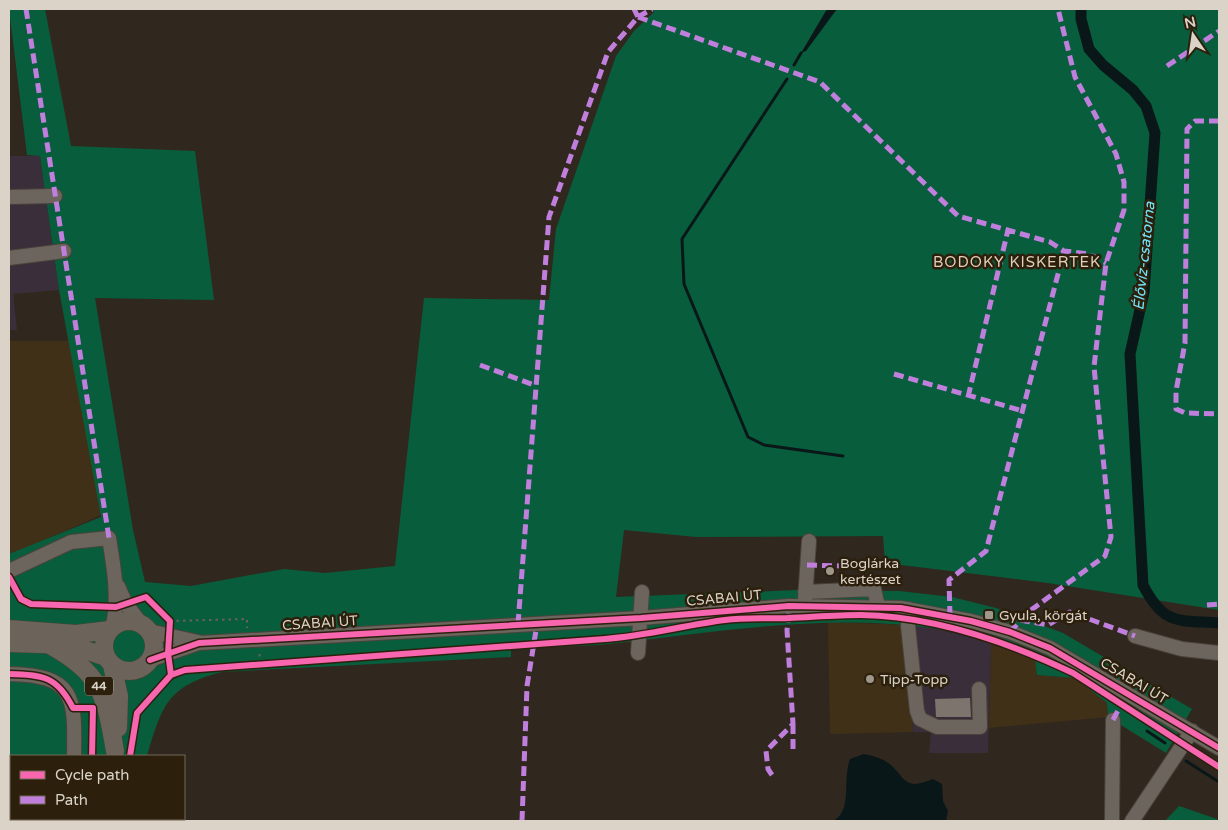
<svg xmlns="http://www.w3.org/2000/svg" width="1228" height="830" font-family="'Varela Round',sans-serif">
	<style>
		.built { fill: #403018 }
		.industrial { fill: #392e3a }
		.green { fill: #085e3c }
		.water { fill: #0a1718 }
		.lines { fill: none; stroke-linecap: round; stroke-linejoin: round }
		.stream { stroke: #0a1718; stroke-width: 3 }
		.canal { stroke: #0a1718; stroke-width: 11 }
		.building { fill: #7d756d }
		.minor-casing { stroke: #4a433b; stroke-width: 16 }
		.major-casing { stroke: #4a433b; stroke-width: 19 }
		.path { stroke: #67625a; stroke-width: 2; stroke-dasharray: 2.5 4; stroke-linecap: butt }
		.minor { stroke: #6c655e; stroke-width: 14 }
		.major { stroke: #6c645a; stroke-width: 18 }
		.quiet { stroke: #c07fdc; stroke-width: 5; stroke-dasharray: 10 5; stroke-linecap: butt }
		.cycleway-casing { stroke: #2c200d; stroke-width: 9 }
		.cycleway { stroke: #f766af; stroke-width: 6 }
		.poi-dot { fill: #9f978c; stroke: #2c200d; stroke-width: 2 }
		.labels { text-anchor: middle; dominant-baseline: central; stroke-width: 5; stroke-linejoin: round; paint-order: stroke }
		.shield { fill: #2c200d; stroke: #a69d8f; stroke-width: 1 }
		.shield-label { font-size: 12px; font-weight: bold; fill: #dbd3c7 }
		.poi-label { font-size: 14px; fill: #dbd3c7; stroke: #2c200d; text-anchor: start }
		.street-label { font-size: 14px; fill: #dbd3c7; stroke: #2c200d }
		.water-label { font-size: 15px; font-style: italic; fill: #70e5f8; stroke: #2c200d }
		.neighbourhood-label { font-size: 15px; letter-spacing: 1px; fill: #e2d1ba; stroke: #2c200d }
	</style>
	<rect width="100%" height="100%" fill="#30281e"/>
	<!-- built -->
	<path class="built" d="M9,341H72L101,515L9,556Z
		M828,622L908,625L913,732L830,734Z
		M991,643L1036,658L1037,675L1075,678L1107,703L1108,717L989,728Z"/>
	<!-- industrial -->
	<path class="industrial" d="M9,156H40L59,290L13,294L17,330H9Z
		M908,625L939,629L991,643L988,753H929L931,732H913Z"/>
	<!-- green -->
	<path class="green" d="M9,9H45L71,146L195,151L214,300L95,298L133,530L145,582L191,586L284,569L325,573L395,566L424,298L549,300L556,229L616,56L634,31L654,12L652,9H1219V610L1048,583L885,563L883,536L696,537L624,530L616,597L798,590L899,591L952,597L996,608L1063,633L1192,709L1166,753L1108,717L1107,703L1075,678L1037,675L1035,658C1004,647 970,634 937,629C828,612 718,632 609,644C577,647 543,646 511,648V657L222,672C167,686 162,706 147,756H11V819H133V821H9V554L101,517L59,290L40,156L27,155Z
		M1179,806L1217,819V821H1165Z"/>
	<!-- water -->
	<path class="water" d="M827,9H837L806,51L801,53Z
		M864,754C875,756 885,759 893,767C901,774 902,782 914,784C920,784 927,781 933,779L942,784L943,801L948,811L946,821H833C853,811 842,781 850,759Z"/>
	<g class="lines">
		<!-- stream -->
		<path class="stream" d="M794,65L801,53
			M787,79L682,239L684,284L748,437L764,445L843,456
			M1147,731L1165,743
			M1186,761L1219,782"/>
		<!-- canal -->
		<path class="canal" d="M1081,9V19L1089,49L1103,65L1133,90L1146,106L1155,133L1144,292L1130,354L1143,585C1164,626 1178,620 1219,623"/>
	</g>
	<!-- building -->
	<path class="building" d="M970,698L971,717H936L935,699Z"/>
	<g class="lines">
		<defs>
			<path id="minor" d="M9,197L55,196
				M9,258L64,251
				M9,571L71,542L109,538C114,568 119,597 113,627
				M118,586L126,604L142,625
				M805,592L874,589L878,606
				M805,600L809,541
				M909,609L908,626L917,711L920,719L937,727H980L979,689
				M149,631L198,642
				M1135,636L1182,649L1219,653
				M638,653L642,592
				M150,660L199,643L641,618L789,606L901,608L971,621L1010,632L1050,648L1219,748
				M9,674C76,675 75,698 74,756
				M73,821V819
				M1112,821L1113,720
				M1132,821L1192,731"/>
			<path id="major" d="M104 646a25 25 0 1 1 50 0a25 25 0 1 1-50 0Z
				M9,629L76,634L110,630
				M9,643L71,645L106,657
				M48,644C102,674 105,693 115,751
				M112,665L119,696L118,728
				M107,821V819"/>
		</defs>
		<!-- minor casing -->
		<use href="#minor" class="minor-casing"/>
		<!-- major casing -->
		<use href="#major" class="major-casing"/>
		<!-- path -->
		<path class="path" d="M170,621L247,619V628
			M259,663L260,651"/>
		<!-- minor -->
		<use href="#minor" class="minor"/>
		<!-- major -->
		<use href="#major" class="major"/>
		<!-- quiet -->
		<path class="quiet" d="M26,9L109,538
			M638,17L820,82L958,216L1050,242L1064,251L1089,254L1106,263
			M638,17L652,9
			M1167,66L1219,31
			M1219,121H1195L1187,129L1185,343L1176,391V409L1185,413L1219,414
			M480,365L534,385
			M894,374L1023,411
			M968,397L1008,230
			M807,565L876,567
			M1207,605L1219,604
			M950,616L949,580L986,551L1064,251
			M1020,620L1048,625L1070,612L1135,636
			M518,624L549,217L608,52L638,17L634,9
			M1010,632L1027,613L1105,556L1111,537L1094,367L1106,263L1124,210V182L1116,154L1075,77L1058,9
			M1113,720L1123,701
			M793,724V753
			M772,775L768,769L766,751L793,724L787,630L789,613
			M522,821L527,686L537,624"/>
		<defs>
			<path id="cycleway" d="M9,577L21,599L31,604L116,607L146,597L170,621L168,653L171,675
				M150,660L199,643L641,618L789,606L901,608L971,621L1010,632L1050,648L1219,748
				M9,674C43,675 57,676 73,708H93L92,756
				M130,756L137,713L171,675L185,670C325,659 465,649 605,639C646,636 685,625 725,620C746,617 768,619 789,618C813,617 837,615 861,615C934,616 1008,642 1073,673L1219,767"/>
		</defs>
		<!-- cycleway casing -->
		<use href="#cycleway" class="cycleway-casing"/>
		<!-- cycleway -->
		<use href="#cycleway" class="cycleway"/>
	</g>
	<!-- markers -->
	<g class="poi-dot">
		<circle cx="830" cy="571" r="5"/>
		<rect x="984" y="610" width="10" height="10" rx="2.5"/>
		<circle cx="870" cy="679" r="5"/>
	</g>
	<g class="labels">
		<!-- shield labels -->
		<rect class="shield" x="85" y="676.5" width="28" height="19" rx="4"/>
		<g class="shield-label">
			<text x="99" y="686">44</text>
		</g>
		<!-- poi labels -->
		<g class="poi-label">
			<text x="840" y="563">Boglárka<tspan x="840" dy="16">kertészet</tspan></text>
			<text x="999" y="615">Gyula, körgát</text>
			<text x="880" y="679">Tipp-Topp</text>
		</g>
		<!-- street labels -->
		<g class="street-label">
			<text transform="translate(724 598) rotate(-5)">CSABAI ÚT</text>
			<text transform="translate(320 623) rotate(-4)">CSABAI ÚT</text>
			<text transform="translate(1134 681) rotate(31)">CSABAI ÚT</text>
		</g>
		<!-- water labels -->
		<g class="water-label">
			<text transform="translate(1144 256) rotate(-84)">Élővíz-csatorna</text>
		</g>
		<!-- neighbourhood labels -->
		<g class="neighbourhood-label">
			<text x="1017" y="262">BODOKY KISKERTEK</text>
		</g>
	</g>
	<!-- border -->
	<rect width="1228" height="830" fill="none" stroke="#dbd3c7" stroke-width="20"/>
	<!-- legend -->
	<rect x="10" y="755" width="175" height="65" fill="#2c200d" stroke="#726857"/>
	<rect x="20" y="771" width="25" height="8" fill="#f766af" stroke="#726857"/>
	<text x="55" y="780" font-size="15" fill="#dbd3c7">Cycle path</text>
	<rect x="20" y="796" width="25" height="8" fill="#c07fdc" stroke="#726857"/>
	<text x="55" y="805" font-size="15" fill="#dbd3c7">Path</text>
	<!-- north arrow -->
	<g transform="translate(1193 35) rotate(347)" stroke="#2c200d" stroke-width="4" paint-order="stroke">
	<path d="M0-4L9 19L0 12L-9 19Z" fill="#dbd3c7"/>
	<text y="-8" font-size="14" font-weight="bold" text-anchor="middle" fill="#dbd3c7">N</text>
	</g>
</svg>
